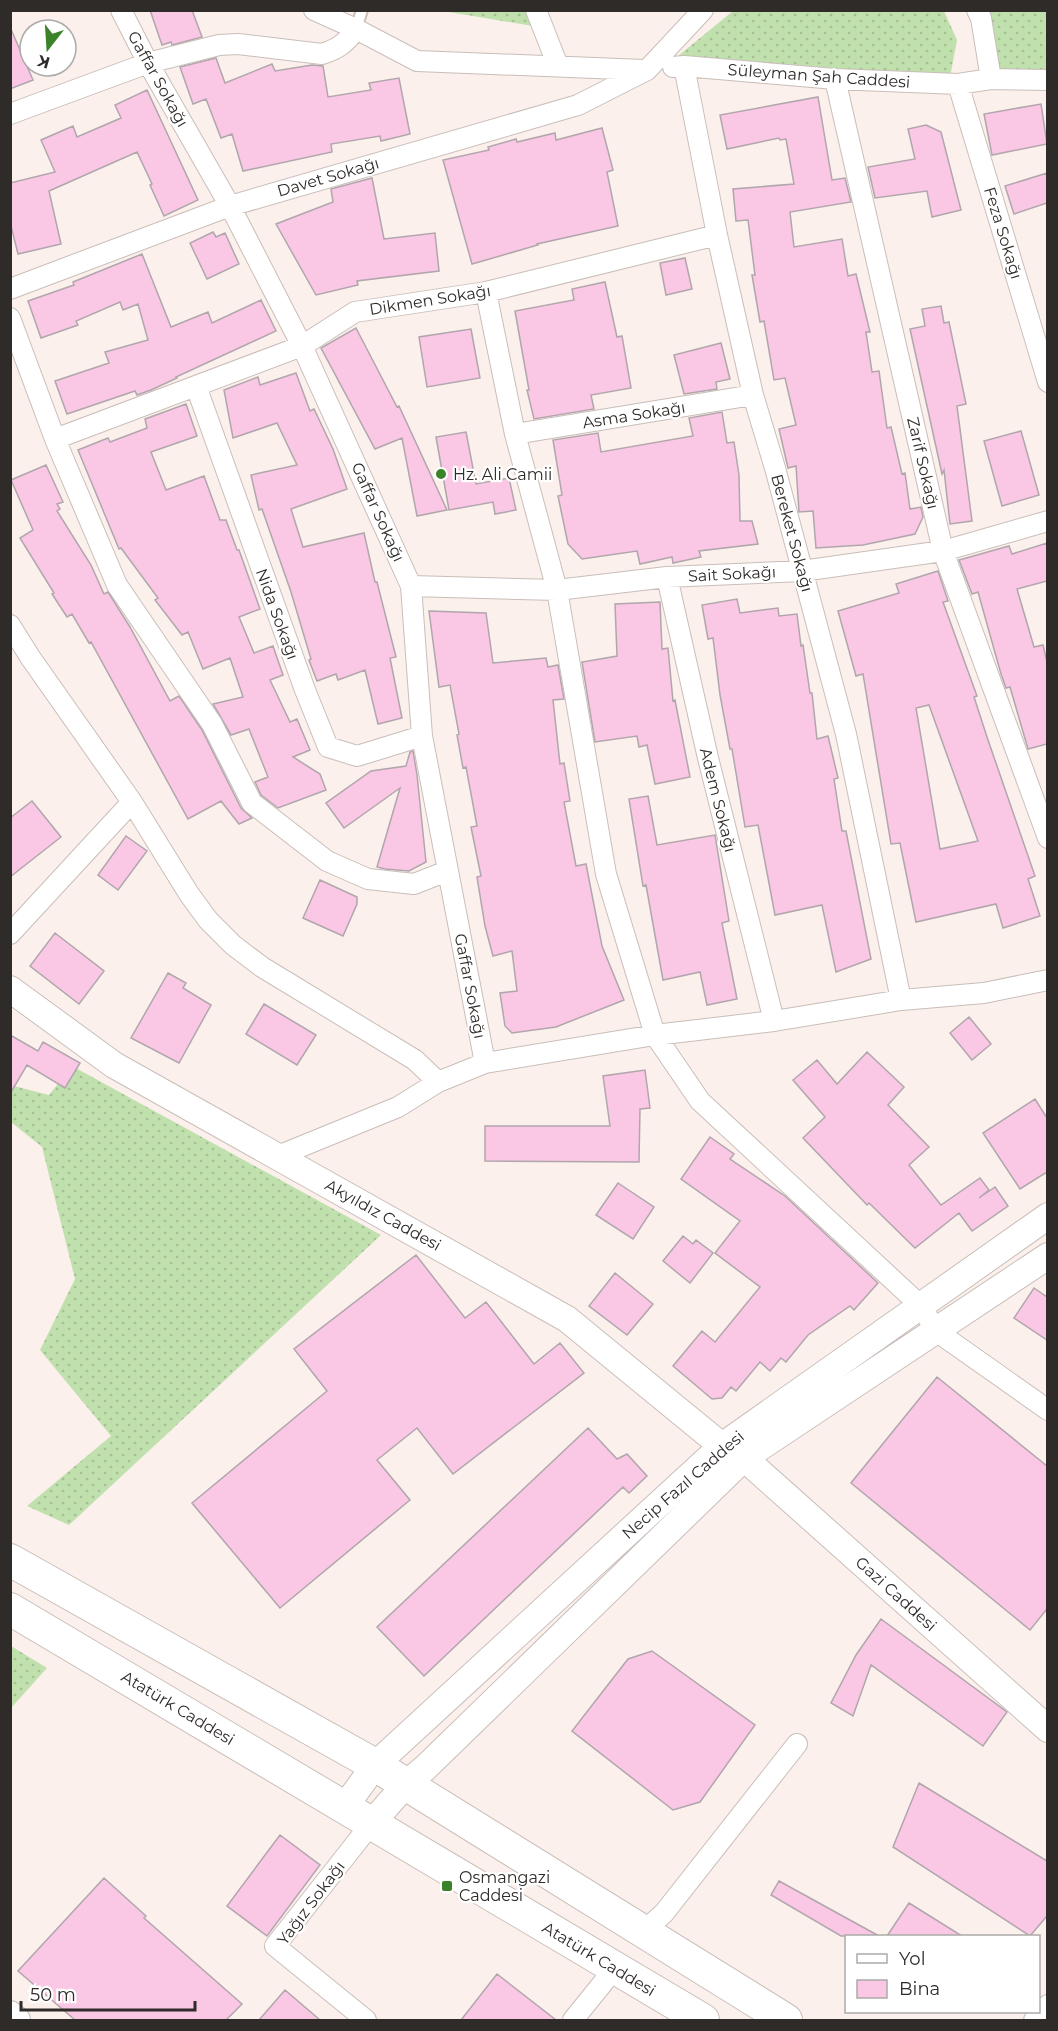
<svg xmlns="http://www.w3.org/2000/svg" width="1058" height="2031" font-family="Montserrat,sans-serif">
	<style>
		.grass { fill: url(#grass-dots) }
		.building { fill: #fac7e5; stroke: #b0a6ac; stroke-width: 1.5; fill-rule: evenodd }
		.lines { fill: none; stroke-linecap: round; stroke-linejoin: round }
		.service-casing { stroke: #c9beb9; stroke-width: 14 }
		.minor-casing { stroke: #c9beb9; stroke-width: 22 }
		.tertiary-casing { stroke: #c9beb9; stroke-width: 28 }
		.primary-casing { stroke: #c9beb9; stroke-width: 34 }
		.service { stroke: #fff; stroke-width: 10 }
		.minor { stroke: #fff; stroke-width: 20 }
		.tertiary { stroke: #fff; stroke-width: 26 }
		.primary { stroke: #fff; stroke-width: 32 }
		.poi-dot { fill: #3b8329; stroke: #fff; stroke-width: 2 }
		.labels { text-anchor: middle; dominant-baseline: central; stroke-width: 4.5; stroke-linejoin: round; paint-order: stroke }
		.street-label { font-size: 16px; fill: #2f2b29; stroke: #fff }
		.poi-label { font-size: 16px; fill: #2f2b29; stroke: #fff; text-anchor: start }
	</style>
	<defs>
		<pattern id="grass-dots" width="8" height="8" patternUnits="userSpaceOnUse" patternTransform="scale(1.5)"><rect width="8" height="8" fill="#c0e0ad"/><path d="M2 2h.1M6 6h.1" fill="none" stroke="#a5c095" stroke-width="1.8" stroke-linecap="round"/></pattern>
	</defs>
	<rect width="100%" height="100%" fill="#fbf0eb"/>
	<!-- grass -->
	<path class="grass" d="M443,11H527L533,26Z
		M733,11H944L957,40L950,77L678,56Z
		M972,11H1047V76H991Z
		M72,1066L381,1235L69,1525L27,1506L111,1436L40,1350L75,1279L42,1147L11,1122L10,1085L49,1095Z
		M11,1646L47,1668L11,1708Z"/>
	<!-- building -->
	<path class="building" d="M150,10H192L202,37L172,45L171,42L162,45Z
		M10,27L33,80L10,89Z
		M216,58L225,83L272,64L275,71L312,65L323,66L328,97L371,90L369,83L399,78L410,134L381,141L380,136L331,144L332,152L243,171L232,134L221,138L206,99L193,104L180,67Z
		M147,90L198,200L164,216L150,185L152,184L137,152L49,191L61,244L18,254L10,222V183L55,172L41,140L73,126L77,137L121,118L115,105Z
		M818,97L832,180L845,178L851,202L790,212L794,247L842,239L848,276L856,274L870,332H866L872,372L879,371L887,428L891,427L902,474L905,473L910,509L921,507L923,517L915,534L863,545L816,548L813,511L799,512L796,466L788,468L779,429L796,425L785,378L774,380L764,321L760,322L752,275H755L748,220L736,221L733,189L794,184L786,139L780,140L779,138L727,149L720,115Z
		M1041,104L1047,144L992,155L984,114Z
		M926,125L941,132L961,210L932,217L927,191L875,198L868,167L915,159L908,129Z
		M602,128L613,170L607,172L618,226L537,244L538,245L472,264L443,160L489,150L488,147L516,139L517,142L555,133L556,140Z
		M1047,173V203L1014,214L1005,186Z
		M372,178L384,239L435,233L439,271L357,281L358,285L316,295L276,224L333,202L331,189Z
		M213,232L216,237L225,233L239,264L207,279L190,243Z
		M142,254L171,327L208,312L212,323L261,300L276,331L176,377L177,378L151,390L137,395L135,391L67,414L55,381L109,363L105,352L148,340L138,304L123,310L120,302L76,321L78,325L41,338L28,301L74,285L73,282Z
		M685,258L692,289L666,295L660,263Z
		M605,282L617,337L622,336L631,388L591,395L594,409L534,419L527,390H529L515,311L574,300L572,289Z
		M941,306L944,323L949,322L966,404L957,406L972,521L950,524L944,470L942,474L910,329L925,326L922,309Z
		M356,328L397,407L399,406L447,510L417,516L402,438L375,449L321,348Z
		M471,329L480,378L427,387L419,337Z
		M721,343L730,379L716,382L717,389L684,394L674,355Z
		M296,373L310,411L314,409L333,449L347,489L291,509L303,547L364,533L375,582H377L396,657L390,658L402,718L378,724L365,670L338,680L336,674L317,681L309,660L311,659L291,592L262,509L259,510L251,475L297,465L277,423L233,438L224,390L258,377L260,385Z
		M186,404L197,436L151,452L166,490L204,476L220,520H226L237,550H239L260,609L239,617L254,653L273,646L283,675L270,680L290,722L297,719L310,750L293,757L320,774L326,790L278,808L261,795L255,782L268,777L249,729L231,735L213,704L243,697L230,658L203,669L188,632L182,635L155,600L158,598L121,548L119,549L78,450L108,438L110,442L147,428L145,419Z
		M722,412L727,443L734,442L739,475L740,521H752L758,544L699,551L701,557L673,563L672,557L640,564L637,551L582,559L568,544L558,496L562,495L553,440L598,433L601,452L693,436L689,418Z
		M1021,431L1039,495L1002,506L984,441Z
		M466,432L476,484L509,478L516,510L495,514L493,502L449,510L436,437Z
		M46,465L63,502L57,504L60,509L57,511L91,565L104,594L108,592L130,627L170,701L179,696L202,730L241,808L252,818L239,824L221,801L188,819L91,642L89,643L72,614L67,617L52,594L54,593L20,538L33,530L11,480Z
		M1047,543V581L1017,589L1034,647L1043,645L1047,662V744L1028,749L1010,687L1006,688L1001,674L978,592L972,594L959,560L1009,546L1012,554Z
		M938,571L948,601L943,602L977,696L974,697L988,740L1035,876L1028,879L1040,916L1003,928L996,904L916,922L900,843L891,844L863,674L856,676L838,611L899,593L896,584ZM929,705L978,841L940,849L916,708Z
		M737,599L740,613L778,608L779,616L797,614L801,646L803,645L810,693H812L817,739L828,736L838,778L834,779L842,831H846L871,959L836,972L822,905L775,915L758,825L745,827L732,749H730L720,695L713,638L708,639L702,605Z
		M660,602L662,649L668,648L673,701L675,700L690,777L655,784L647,745L639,747L637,736L595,742L582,662L617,656L615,604Z
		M429,611L486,613L493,663L546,658L548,667L558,665L564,699L553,700L560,764L564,763L570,801L564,802L576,866L586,864L602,946L624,1000L556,1027L512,1033L505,1026L500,993L517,991L512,951L493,956L485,926L477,877L481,876L471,827L477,826L466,767L463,768L457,735L459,734L450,685L439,687Z
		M413,751L417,775L426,862L409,871L385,869L377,867L400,788L344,828L326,803L371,771L406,766L410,752Z
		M648,796L657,845L715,835L729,921L722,923L737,999L707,1005L700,972L663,980L646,885L643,886L629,799Z
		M32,801L61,837L10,877V818Z
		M126,836L147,851L118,890L98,875Z
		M320,880L357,897V904L343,936L303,918Z
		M55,933L104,971L79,1004L30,966Z
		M168,973L186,983L183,988L211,1005L179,1063L131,1038Z
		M264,1004L316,1035L297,1065L246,1034Z
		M969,1017L991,1044L972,1060L950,1033Z
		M10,1035L38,1051L43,1042L80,1063L65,1088L27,1065L10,1094Z
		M867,1052L904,1087L888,1105L929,1147L909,1165L941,1205L980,1178L989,1190L979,1198L995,1187L1008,1206L972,1231L959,1213L915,1248L869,1203L867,1205L803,1138L825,1117L793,1080L817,1060L837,1084Z
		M645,1070L650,1108L640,1109L639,1162L485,1161V1126H610L603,1076Z
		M1035,1099L1047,1118V1172L1020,1189L983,1133Z
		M710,1137L734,1154L730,1159L785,1196L878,1283L854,1310L850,1306L808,1335L786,1362L781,1358L770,1371L760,1362L736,1391L731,1387L722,1398L712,1399L673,1366L702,1331L715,1342L760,1287L715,1253L740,1221L681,1179Z
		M618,1183L654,1207L633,1239L596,1215Z
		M683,1236L693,1244L696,1240L713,1253L690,1283L663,1261Z
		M416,1255L465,1318L486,1302L534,1364L560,1343L584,1373L453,1474L417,1428L377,1460L410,1500L280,1608L192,1503L327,1391L294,1349Z
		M615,1273L653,1304L627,1335L589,1306Z
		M1034,1288L1047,1297V1340L1014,1318Z
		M937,1377L1047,1466V1609L1030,1630L851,1483Z
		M588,1428L617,1459L627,1454L647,1476L629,1493L623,1487L424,1676L377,1627Z
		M881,1619L1007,1712L983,1746L871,1665L853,1716L831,1703L856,1655Z
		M652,1651L755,1725L700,1802L673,1810L572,1731L628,1659Z
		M919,1783L1047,1861V1916L1030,1936L893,1847Z
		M280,1835L320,1865L267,1936L227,1906Z
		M104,1878L146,1916L144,1918L242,2004L226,2020H75L18,1971Z
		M779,1881L879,1936H841L771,1895Z
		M909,1903L962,1936H887Z
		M497,1974L556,2020H461Z
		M285,1990L320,2020H259Z"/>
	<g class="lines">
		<defs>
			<path id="service" d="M356,29L362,10"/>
			<path id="minor" d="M121,10L148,63L230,206L302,346L411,586L422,736L485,1063
				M314,10L356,29L417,61L644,70
				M536,10L558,66
				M977,10L981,18L991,79
				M684,66L717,235L753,395L775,468L846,734L901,1000
				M673,67L684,66L835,79L958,84L991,79L1048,80
				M835,79L943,551L1048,838
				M958,84L1048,382
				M10,114L148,63L219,45L238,44L322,54C338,49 346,43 356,29
				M10,289L230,206L578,105L647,70L703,10
				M486,292L515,434L557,590L606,874L655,1035L700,1101L921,1306L936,1331L1048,1410
				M10,318L55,439L117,585L212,724L252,803L327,861L368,879L414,884L447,871
				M196,386L305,690L328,747L357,756L422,736
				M515,434L753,395
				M55,439L302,346L355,312L486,292L717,235
				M667,577L708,758L774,1021
				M411,586L557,590L667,577L802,571L943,551L1048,521
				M10,625L30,657L132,802L189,894L208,920L233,945L262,967L415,1060L438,1082
				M10,934L132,802
				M278,1156L398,1107L438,1082L485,1063L655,1035L774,1021L901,1000L984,993L1048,980
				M644,1931L664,1913L797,1744
				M366,2020L275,1946L371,1824
				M573,2020L615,1968
				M1034,2020L1048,2005"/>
			<path id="tertiary" d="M10,989L114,1065L567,1319L722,1446L744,1458L1048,1729
				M344,1808L375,1765L722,1446L1048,1216
				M371,1824L405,1785L425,1768L744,1458L1048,1256
				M10,2014L17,2020"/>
			<path id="primary" d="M10,1560L375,1765L786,2020
				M10,1609L703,2020"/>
		</defs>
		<!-- service casing -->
		<use href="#service" class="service-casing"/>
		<!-- minor casing -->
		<use href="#minor" class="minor-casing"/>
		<!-- tertiary casing -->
		<use href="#tertiary" class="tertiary-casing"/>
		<!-- primary casing -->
		<use href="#primary" class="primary-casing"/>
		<!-- service -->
		<use href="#service" class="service"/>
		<!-- minor -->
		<use href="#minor" class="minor"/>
		<!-- tertiary -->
		<use href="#tertiary" class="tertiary"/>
		<!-- primary -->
		<use href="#primary" class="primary"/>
	</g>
	<!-- markers -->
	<g class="poi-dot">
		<circle cx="441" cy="474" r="6"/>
		<rect x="441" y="1880" width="12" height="12" rx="3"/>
	</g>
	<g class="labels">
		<!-- street labels -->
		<g class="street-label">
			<text transform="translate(819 76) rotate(4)">Süleyman Şah Caddesi</text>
			<text transform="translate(158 79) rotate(61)">Gaffar Sokağı</text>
			<text transform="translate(328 177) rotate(-16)">Davet Sokağı</text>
			<text transform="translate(1003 233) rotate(73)">Feza Sokağı</text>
			<text transform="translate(430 300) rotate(-9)">Dikmen Sokağı</text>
			<text transform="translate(634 415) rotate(-9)">Asma Sokağı</text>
			<text transform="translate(923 463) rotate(77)">Zarif Sokağı</text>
			<text transform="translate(378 512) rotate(66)">Gaffar Sokağı</text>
			<text transform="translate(792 533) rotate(75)">Bereket Sokağı</text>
			<text transform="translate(732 574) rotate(-3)">Sait Sokağı</text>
			<text transform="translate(277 614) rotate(70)">Nida Sokağı</text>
			<text transform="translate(718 800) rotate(76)">Adem Sokağı</text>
			<text transform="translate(470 986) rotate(79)">Gaffar Sokağı</text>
			<text transform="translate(383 1215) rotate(29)">Akyıldız Caddesi</text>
			<text transform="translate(683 1485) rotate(-41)">Necip Fazıl Caddesi</text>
			<text transform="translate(896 1594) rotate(42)">Gazi Caddesi</text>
			<text transform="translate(178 1708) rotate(31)">Atatürk Caddesi</text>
			<text transform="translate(311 1903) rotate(-53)">Yağız Sokağı</text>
			<text transform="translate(599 1959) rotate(31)">Atatürk Caddesi</text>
		</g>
		<!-- poi labels -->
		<g class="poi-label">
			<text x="453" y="474">Hz. Ali Camii</text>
			<text x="459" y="1877">Osmangazi<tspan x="459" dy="18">Caddesi</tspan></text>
		</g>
	</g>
	<!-- border -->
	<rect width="1058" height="2031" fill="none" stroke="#2f2b29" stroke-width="24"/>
	<!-- legend -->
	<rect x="845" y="1935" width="195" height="78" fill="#ffffff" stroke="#acaaa9" stroke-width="1.5"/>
	<rect x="857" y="1954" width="30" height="9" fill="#ffffff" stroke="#acaaa9" stroke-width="1.5"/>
	<text x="899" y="1965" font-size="18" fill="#2f2b29">Yol</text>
	<rect x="857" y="1980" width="30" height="18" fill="#fac7e5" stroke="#acaaa9" stroke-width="1.5"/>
	<text x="899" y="1995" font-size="18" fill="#2f2b29">Bina</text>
	<!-- north arrow -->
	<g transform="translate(48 48) rotate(197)"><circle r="28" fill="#ffffff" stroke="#acaaa9" stroke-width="1.5"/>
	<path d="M0-4.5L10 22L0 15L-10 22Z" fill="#3b8329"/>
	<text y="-9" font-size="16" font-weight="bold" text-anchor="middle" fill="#2f2b29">K</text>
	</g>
	<!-- scale -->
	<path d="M21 2001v9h174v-9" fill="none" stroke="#2f2b29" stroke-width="3"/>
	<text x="30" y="2001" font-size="18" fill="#2f2b29" stroke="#ffffff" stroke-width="4.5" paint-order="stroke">50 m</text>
</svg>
